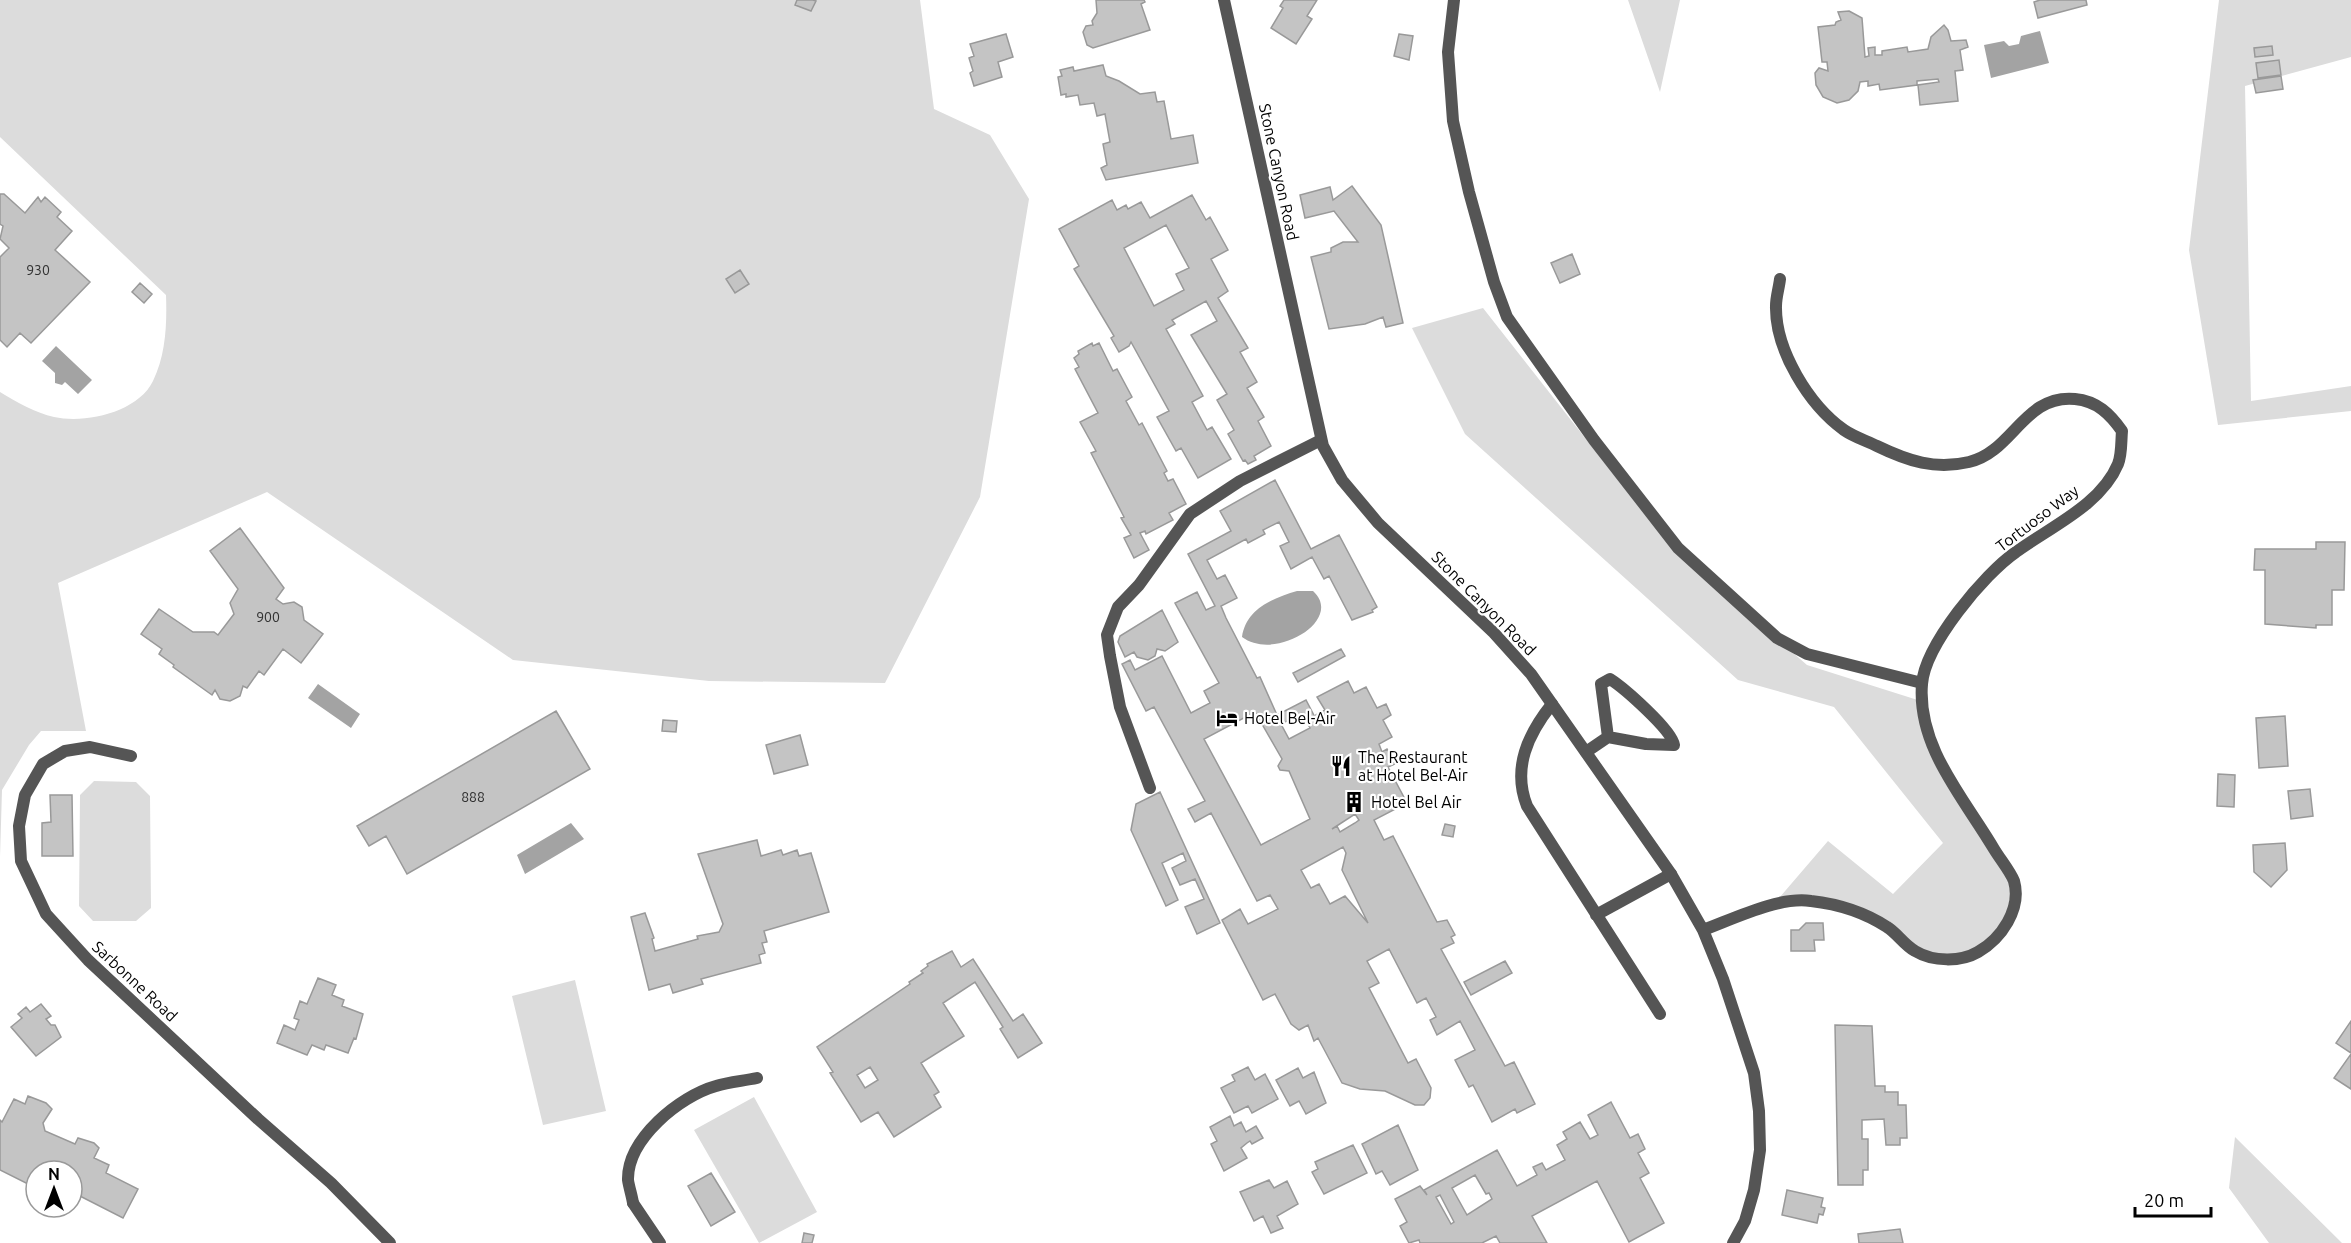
<svg xmlns="http://www.w3.org/2000/svg" width="2351" height="1243" font-family="Ubuntu,sans-serif">
	<style>
		.green { fill: #dcdcdc }
		.water { fill: #a3a3a3 }
		.building { fill: #c4c4c4; stroke: #999; stroke-width: 1.5; fill-rule: evenodd }
		.lines { fill: none; stroke-linecap: round; stroke-linejoin: round }
		.lane { stroke: #555; stroke-width: 12 }
		.street { stroke: #555; stroke-width: 12 }
		.labels { text-anchor: middle; dominant-baseline: central; stroke-width: 4.5; stroke-linejoin: round; paint-order: stroke }
		.number-label { font-size: 14px; fill: #313131 }
		.street-label { font-size: 16px; fill: #000; stroke: #fff }
		.poi-label { font-size: 16px; fill: #000; stroke: #fff; text-anchor: start }
	</style>
	<rect width="100%" height="100%" fill="#fff"/>
	<!-- green -->
	<path class="green" d="M0,0H920L934,109L990,135L1029,199L980,497L885,683L709,681L513,660L267,492L58,583L86,731H41L29,745L2,790L0,857V392C16,402 36,413 54,417C86,424 138,412 153,381C166,354 167,324 166,295L0,137Z
		M1628,0H1680L1660,92Z
		M2219,0H2351V57L2245,86L2251,401L2351,386V411L2218,425L2189,250Z
		M1483,308L1670,546L1807,665L1924,702L1926,733L2014,882L2001,935L1948,961L1916,952L1850,908L1773,905L1828,841L1893,894L1943,843L1834,707L1738,680L1465,434L1412,328Z
		M94,781L136,782L150,796L151,908L136,921H93L79,906L80,795Z
		M575,980L606,1111L543,1125L512,996Z
		M754,1097L817,1212L759,1243L694,1130Z
		M2235,1137L2342,1243H2269L2229,1188Z"/>
	<!-- water -->
	<path class="water" d="M2040,31L2049,63L1991,78L1984,45L2004,41L2009,46L2019,44L2021,36Z
		M56,346L92,380L78,394L65,382L62,385L55,383V373L42,361Z
		M1297,591H1313C1345,620 1275,662 1242,637C1246,609 1273,598 1297,591Z
		M318,684L360,714L351,728L308,698Z
		M571,823L584,839L525,874L517,855Z"/>
	<!-- building -->
	<path class="building" d="M797,0H813L816,1L811,11L795,5Z
		M1096,0H1144L1145,2L1141,4L1150,30L1093,48L1087,45L1083,32L1086,26L1093,25L1092,21L1097,13Z
		M1284,0H1317L1307,16L1312,19L1296,44L1271,28L1283,8L1280,6Z
		M2040,0H2086L2087,5L2038,18L2034,2Z
		M1849,11L1862,18L1865,57L1869,56L1868,48L1875,47V55H1882V51L1907,47L1908,52L1928,49L1931,37L1944,25L1948,30L1951,41L1966,40L1968,47L1960,50L1963,70L1955,71L1958,101L1920,105L1918,85L1939,82L1938,79L1917,81V85L1880,90L1879,84L1868,86V81L1860,82L1858,91L1849,100L1837,103L1823,97L1816,85L1815,73L1819,68L1828,71L1827,62H1822L1818,27L1835,25L1836,22L1841,20L1838,12Z
		M1006,34L1013,57L998,62L1002,77L974,86L970,73L973,71L969,58L974,56L970,44Z
		M1399,34L1413,36L1409,60L1394,56Z
		M2272,46L2273,55L2255,57L2254,48Z
		M2279,60L2281,75L2258,78L2256,63Z
		M1103,65L1106,76L1119,81L1140,94L1155,92L1157,102L1164,101L1171,139L1193,135L1198,163L1106,180L1101,168L1107,165L1103,144L1110,142L1105,114L1097,116L1094,103L1080,105L1078,95L1066,97V94L1061,95L1058,77L1062,76L1060,70L1073,67L1074,71Z
		M2281,76L2283,89L2256,93L2253,80Z
		M1352,186L1381,225L1403,323L1386,327L1383,317L1365,324L1329,329L1311,257L1331,252V248L1343,242H1358L1334,211L1305,218L1300,195L1330,187L1333,200Z
		M0,194H4L25,213L38,197L41,202L45,197L61,212L57,217L72,231L55,250L90,282L31,343L20,333L7,347L0,340V257L9,248L0,239L3,226L0,224Z
		M1192,195L1206,220L1210,217L1228,250L1211,259L1228,291L1218,298L1248,348L1240,352L1257,382L1247,388L1264,417L1258,421L1271,446L1254,456L1256,460L1248,464L1245,460L1243,461L1228,434L1234,430L1217,400L1227,394L1191,335L1217,321L1206,301L1172,320L1175,324L1166,329L1203,396L1192,402L1207,430L1212,427L1231,459L1198,478L1181,448L1176,451L1157,417L1169,411L1131,342L1129,346L1119,352L1111,338L1114,336L1074,269L1079,266L1059,229L1112,200L1117,210L1126,205L1128,209L1141,202L1150,218ZM1166,225L1189,268L1176,274L1184,290L1154,306L1124,248Z
		M1572,254L1580,274L1560,283L1551,263Z
		M740,270L749,284L735,293L726,279Z
		M140,283L152,294L144,303L132,292Z
		M1092,343L1093,346L1099,343L1113,371L1117,369L1132,397L1126,401L1139,425L1142,423L1167,471L1164,473L1168,481L1173,479L1186,504L1169,513L1173,520L1146,534L1145,531L1140,533L1149,550L1134,558L1124,538L1131,535L1121,518L1124,517L1091,453L1096,451L1080,422L1098,413L1075,369L1079,367L1074,358L1079,354L1078,351Z
		M1275,480L1311,549L1339,535L1377,607L1372,610L1373,612L1352,620L1329,576L1324,579L1312,557L1291,569L1280,546L1289,542L1279,522L1263,530L1265,534L1248,543L1246,539L1207,560L1217,579L1225,575L1237,598L1221,606L1226,618L1257,678L1260,677L1277,715L1306,700L1318,723L1316,715L1325,710L1317,697L1348,681L1354,693L1366,687L1377,708L1386,704L1391,715L1383,720L1392,737L1379,744L1382,752L1387,749L1395,764L1388,767L1407,803L1374,820L1384,840L1393,836L1437,922L1447,920L1455,935L1451,937L1454,943L1441,949L1505,1066L1514,1062L1535,1104L1517,1113L1515,1109L1492,1122L1473,1085L1469,1087L1455,1060L1475,1050L1460,1021L1437,1035L1430,1020L1436,1017L1426,998L1417,1003L1389,949L1367,961L1379,983L1369,988L1408,1063L1416,1059L1431,1088L1430,1098L1424,1105H1415L1385,1091L1360,1089L1342,1083L1318,1038L1314,1041L1308,1025L1299,1030L1291,1024L1275,994L1263,1000L1222,920L1240,909L1248,924L1278,909L1270,895L1257,901L1211,813L1195,822L1188,809L1205,801L1154,707L1146,711L1122,664L1130,660L1135,670L1162,656L1191,713L1210,703L1204,691L1219,683L1175,603L1197,592L1206,610L1215,606L1188,554L1231,531L1220,511ZM1255,712L1282,759L1278,766L1280,770L1289,771L1310,819L1261,845L1204,739ZM1302,713L1310,728L1289,739L1281,724ZM1355,814L1359,820L1355,823L1340,832L1337,826L1332,829ZM1343,847L1346,853L1342,870L1368,923L1345,896L1330,904L1319,884L1311,888L1301,870Z
		M240,528L284,588L276,599L283,604L294,602L302,607L304,620L323,634L301,663L283,649L264,675L259,671L247,688L243,686L240,696L230,701L220,699L215,690L212,695L173,667L174,665L159,654L162,649L141,634L159,609L193,632H214L218,635L234,614L230,603L238,589L210,551Z
		M2316,542H2345L2344,590H2332V625H2316V628L2265,624V570H2254L2255,549H2316Z
		M1162,610L1178,642L1165,651L1157,649L1155,656L1148,660L1137,657L1134,652L1125,657L1118,642L1120,636Z
		M1341,649L1345,656L1298,682L1293,673Z
		M556,711L590,769L407,874L386,836L369,846L357,826Z
		M2285,716L2288,766L2259,768L2256,718Z
		M663,720L677,721L676,732L662,731Z
		M800,735L808,765L774,774L766,745Z
		M2218,774L2235,775L2234,807L2217,806Z
		M2310,789L2313,816L2291,819L2288,791Z
		M1160,792L1220,923L1197,934L1185,907L1204,899L1195,879L1180,885L1172,868L1186,861L1183,853L1162,863L1178,900L1166,906L1131,830L1136,804Z
		M50,795H72L73,856H42V823L51,822Z
		M1445,824L1455,826L1453,837L1442,835Z
		M757,840L761,856L781,850L783,855L797,850L799,856L811,853L829,912L764,931L767,942L762,943L765,953L759,955L761,963L701,979L703,984L673,993L670,984L649,990L631,917L645,913L654,938L652,939L655,951L698,939L697,936L719,932L723,924L698,854Z
		M2285,843L2287,870L2271,887L2254,872L2253,845Z
		M1806,923H1823L1824,940H1814L1815,951H1791V930H1799Z
		M952,951L961,967L973,959L1013,1021L1023,1014L1042,1043L1018,1058L1000,1029L1003,1027L975,982L943,1003L964,1036L921,1063L939,1092L934,1095L941,1107L894,1137L878,1112L861,1122L830,1073L833,1072L817,1047L910,984L909,982L923,973L921,971L928,966L927,964ZM870,1067L878,1080L865,1088L857,1075Z
		M1505,961L1512,973L1471,995L1464,982Z
		M318,978L336,985L332,995L344,1000L342,1006L363,1014L356,1039L354,1038L348,1053L326,1045L324,1050L312,1045L307,1055L277,1043L284,1025L295,1030L299,1020L294,1018L300,1001L307,1004Z
		M41,1004L51,1016L46,1019L51,1025H55L61,1037L36,1056L11,1027L22,1018L18,1014L26,1007L30,1012Z
		M2351,1021V1053L2336,1043Z
		M1835,1025L1872,1026L1875,1086H1885V1092H1898V1105H1906L1907,1138H1900V1145H1886L1884,1119L1862,1120V1139H1868V1170H1863V1185H1838Z
		M2351,1054V1089L2334,1078Z
		M1248,1067L1255,1080L1265,1074L1278,1099L1252,1113L1248,1106L1234,1113L1221,1088L1235,1081L1232,1075Z
		M1298,1068L1303,1078L1314,1072L1326,1103L1306,1114L1299,1101L1290,1106L1276,1080Z
		M28,1096L46,1103L52,1109L43,1123L45,1131L75,1144L78,1138L94,1143L99,1148L94,1158L109,1165L106,1173L138,1189L123,1218L72,1192V1171H36V1188L0,1170V1120L2,1122L14,1099L25,1104Z
		M1611,1102L1630,1138L1638,1134L1645,1149L1638,1153L1649,1173L1640,1178L1664,1223L1629,1242L1597,1181L1532,1216L1547,1243H1500L1496,1236L1482,1243H1420L1419,1240L1409,1243L1400,1226L1407,1222L1395,1199L1420,1186L1427,1195L1424,1190L1497,1150L1517,1186L1537,1175L1533,1167L1542,1163L1546,1170L1565,1160L1557,1145L1567,1139L1563,1132L1580,1122L1590,1139L1598,1135L1588,1115ZM1475,1175L1486,1194L1489,1193L1492,1199L1467,1215L1452,1188ZM1440,1195L1454,1222L1451,1224L1436,1197Z
		M1230,1116L1234,1126L1241,1122L1246,1132L1256,1126L1263,1138L1252,1144L1250,1141L1247,1143L1241,1148L1247,1158L1224,1171L1211,1144L1217,1141L1210,1127Z
		M1398,1125L1418,1170L1390,1185L1382,1171L1376,1174L1362,1144Z
		M1353,1145L1367,1173L1324,1194L1312,1172L1318,1169L1315,1162Z
		M711,1173L735,1212L711,1226L688,1186Z
		M1269,1180L1274,1188L1287,1181L1298,1204L1277,1216L1283,1228L1271,1233L1263,1216L1254,1221L1240,1192Z
		M1787,1190L1823,1198L1821,1207L1825,1208L1823,1215L1819,1214L1817,1223L1782,1215Z
		M1900,1229L1903,1243H1859L1858,1234Z
		M804,1233L814,1235L812,1243H802Z"/>
	<g class="lines">
		<!-- lane -->
		<path class="lane" d="M1454,0L1448,52L1453,121L1469,192L1494,282L1507,317L1594,440L1678,548L1777,638L1807,654L1922,683
			M1552,704C1528,734 1512,768 1527,806L1660,1014
			M1586,752L1608,737L1646,744L1674,745C1672,730 1624,688 1610,679L1601,684L1608,737
			M1150,788L1120,707L1110,656L1107,635L1118,607L1139,585L1190,514L1240,481L1321,440
			M1596,915L1671,874
			M633,1203C632,1196 629,1187 628,1180C627,1139 680,1096 716,1086C729,1082 743,1081 757,1078"/>
		<!-- street -->
		<path class="street" d="M1224,0L1323,446L1342,480L1378,523L1494,633L1531,674L1671,874L1703,930L1723,979L1754,1073L1759,1111L1760,1150L1754,1190L1745,1221L1733,1243
			M131,756L90,747L65,751L43,764L25,795L19,826L21,861L46,914L88,960L258,1119L331,1183L390,1243
			M1703,930C1733,919 1779,896 1811,901C1838,904 1864,912 1887,927C1897,933 1904,945 1915,951C1933,962 1961,962 1978,952C2001,939 2022,909 2014,881C2010,871 2000,859 1994,849C1964,798 1917,747 1922,684C1925,645 1984,574 2016,552C2050,527 2101,505 2118,464C2122,454 2121,441 2122,431C2110,414 2097,401 2075,399C2024,394 2013,452 1969,462C1935,470 1908,461 1877,446C1867,441 1854,437 1844,430C1809,405 1775,350 1776,306C1776,297 1779,288 1780,279
			M633,1203L660,1243"/>
	</g>
	<!-- icons -->
	<defs>
		<symbol id="hotel-bare" viewBox="-9 -9 18 18"><path d="M-6-4.5h1.5V1H6V5H4.5V3h-9V5H-6ZM-4 0a1.8 1.8 0 1 1 3.6 0ZM.5 0V-2.5h3Q6-2.5 6 0Z" fill="#000" stroke="#fff" stroke-width="2.5" paint-order="stroke"/></symbol>
		<symbol id="restaurant-bare" viewBox="-9 -9 18 18"><path d="M-5-6h1v4h1v-4h1v4h1v-4h1v5L-1.5 .5V6h-2V.5L-5-1ZM5-6V6H3V1.5H1.5Q1.5-4 5-6Z" fill="#000" stroke="#fff" stroke-width="2.5" paint-order="stroke"/></symbol>
		<symbol id="building-bare" viewBox="-9 -9 18 18"><path d="M-4-6H4V6H1V3H-1V6H-4ZM-2.5-4.3h1.7v1.8h-1.7ZM.8-4.3h1.7v1.8H.8ZM-2.5-1h1.7V.8h-1.7ZM.8-1h1.7V.8H.8Z" fill="#000" stroke="#fff" stroke-width="2.5" paint-order="stroke"/></symbol>
	</defs>
	<g fill-rule="evenodd">
		<use href="#hotel-bare" x="1212" y="703" width="30" height="30"/>
		<use href="#restaurant-bare" x="1326" y="751" width="30" height="30"/>
		<use href="#building-bare" x="1339" y="787" width="30" height="30"/>
	</g>
	<g class="labels">
		<!-- number labels -->
		<g class="number-label">
			<text x="38" y="270">930</text>
			<text x="268" y="617">900</text>
			<text x="473" y="797">888</text>
		</g>
		<!-- street labels -->
		<g class="street-label">
			<text transform="translate(1279 172) rotate(78)">Stone Canyon Road</text>
			<text transform="translate(2037 518) rotate(-37)">Tortuoso Way</text>
			<text transform="translate(1484 603) rotate(45)">Stone Canyon Road</text>
			<text transform="translate(135 981) rotate(43)">Sarbonne Road</text>
		</g>
		<!-- poi labels -->
		<g class="poi-label">
			<text x="1244" y="718">Hotel Bel-Air</text>
			<text x="1358" y="757">The Restaurant<tspan x="1358" dy="18">at Hotel Bel-Air</tspan></text>
			<text x="1371" y="802">Hotel Bel Air</text>
		</g>
	</g>
	<!-- north arrow -->
	<g transform="translate(54 1189)"><circle r="28" fill="#ffffff" stroke="#999999" stroke-width="1.5"/>
	<path d="M0-4.5L10 22L0 15L-10 22Z" fill="#000000"/>
	<text y="-9" font-size="16" font-weight="bold" text-anchor="middle" fill="#000000">N</text>
	</g>
	<!-- scale -->
	<path d="M2135 1207v9h76v-9" fill="none" stroke="#000000" stroke-width="3"/>
	<text x="2144" y="1207" font-size="18" fill="#000000" stroke="#ffffff" stroke-width="4.5" paint-order="stroke">20 m</text>
</svg>
